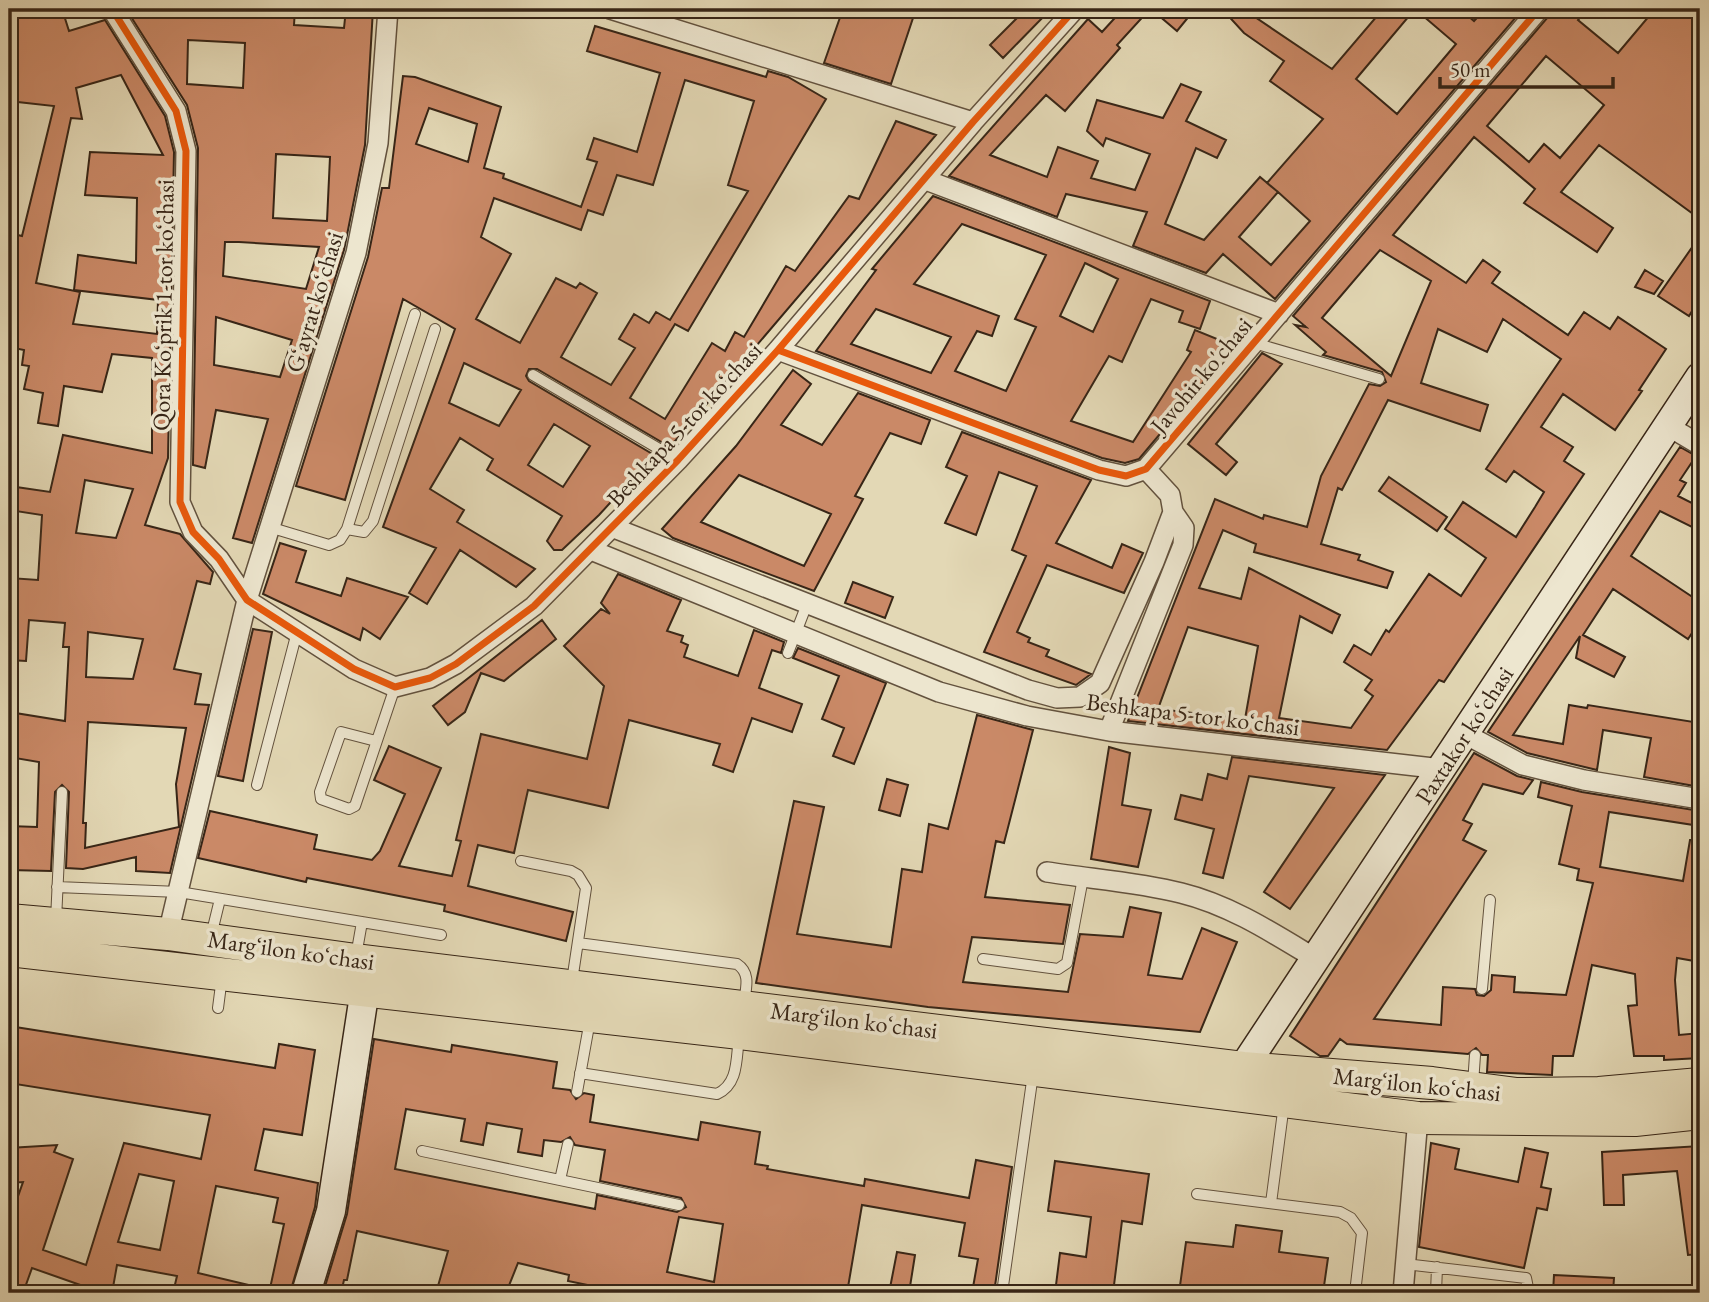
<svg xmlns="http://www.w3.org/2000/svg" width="1709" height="1302" font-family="'EB Garamond',serif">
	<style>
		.building { fill: #ca8967; stroke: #382617; stroke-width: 2; fill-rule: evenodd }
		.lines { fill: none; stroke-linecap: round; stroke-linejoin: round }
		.lane-casing { stroke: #63523e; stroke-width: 12 }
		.street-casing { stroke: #63523e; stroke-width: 22 }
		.secondary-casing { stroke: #382617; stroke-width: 31 }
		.primary-casing { stroke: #382617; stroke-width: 34 }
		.lane { stroke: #ede6cf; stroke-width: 10 }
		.street { stroke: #ede6cf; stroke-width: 19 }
		.secondary { stroke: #ede6cf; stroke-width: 28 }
		.primary { stroke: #e3d8b5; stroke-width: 32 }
		.cycleway-casing { stroke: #ede6cf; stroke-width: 11 }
		.cycleway { stroke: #e8590c; stroke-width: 7 }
		.labels { text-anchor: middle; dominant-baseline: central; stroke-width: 7; stroke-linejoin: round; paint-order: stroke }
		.street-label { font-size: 24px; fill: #382617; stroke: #ede6cf }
	</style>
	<rect width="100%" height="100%" fill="#e3d8b5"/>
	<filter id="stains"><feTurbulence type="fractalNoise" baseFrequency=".00286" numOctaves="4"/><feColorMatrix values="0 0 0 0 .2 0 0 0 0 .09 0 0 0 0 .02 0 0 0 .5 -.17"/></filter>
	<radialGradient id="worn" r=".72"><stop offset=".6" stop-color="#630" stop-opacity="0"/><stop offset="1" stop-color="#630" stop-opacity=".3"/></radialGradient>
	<!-- building -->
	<path class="building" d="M18,9H62L69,31L105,20L165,116L174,152L168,458L145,525L180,534L213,572L210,584L197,581L174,669L201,674L195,704L209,705L170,873L136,871V857L83,869L66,868L69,792L62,785L55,792L51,871L9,870V826L37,827L39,762L9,757V712L65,721L69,647H63L65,623L29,620L26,661L9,660L10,578L38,580L42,515L9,510V486L50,492L63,435L152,453V358L112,354L102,392L64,386L58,426L38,423L43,393L24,389L29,366L22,365L24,350L9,347V233L22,236L54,106L9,101V75ZM121,75L163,155L90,152L85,195L137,198L136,263L78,255L74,290L158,300L157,334L73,324L80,292L36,283L71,118L82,119L76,88ZM85,480L133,489L116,538L76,533ZM88,632L143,639L133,679L86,677ZM88,722L186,728L176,784L179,827L85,848L86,823H83Z
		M126,9H295L294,25L344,28L346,9H373L365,145L344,250L252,543L233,538L268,419L216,410L205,468L193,465L198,148L187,105ZM188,40L245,43L243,88L187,84ZM276,154L330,157L327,221L273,218ZM225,242H239L319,247L306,289L223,276ZM216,317L292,340L280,377L214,365Z
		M843,9H916L891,84L824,63Z
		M1026,9H1051L1003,58L990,45Z
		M1123,9H1150L1117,45L1120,48L1065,111L1046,95L990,155L1047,177L1058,147L1098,161L1091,178L1135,190L1150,154L1106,138L1103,146L1087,131L1097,100L1163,118L1181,84L1201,92L1186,121L1226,140L1217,158L1196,148L1165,224L1204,240L1260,177L1278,192L1267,183L1323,119L1270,81L1284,61L1244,33L1222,9H1243L1332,69L1383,9H1415L1356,79L1397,114L1456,44L1415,9H1460L1474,21L1485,9H1523L1275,299L1223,254L1206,273L1133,246L1147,212L1066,194L1057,217L949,176L1088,19L1102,32ZM1278,192L1310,221L1271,265L1239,237Z
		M1151,9H1195L1177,31Z
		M1551,9H1587L1578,20L1618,53L1655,9H1700V219L1599,145L1561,192L1613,228L1597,252L1524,203L1535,189L1474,137L1393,235L1466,283L1483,260L1500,272L1492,283L1568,335L1584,312L1610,329L1618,317L1666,349L1639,390L1642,391L1615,430L1563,394L1541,427L1573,447L1564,461L1584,474L1444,682L1439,680L1387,750L1128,721L1215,499L1263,519L1264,515L1307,527L1321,476L1369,384L1380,386L1386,382L1382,372L1323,355L1326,352L1295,325L1306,327L1293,316L1548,17ZM1546,56L1604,105L1560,158L1544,144L1529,162L1487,126ZM1380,250L1431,281L1391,376L1322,318ZM1503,319L1561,359L1486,469L1506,482L1514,471L1544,492L1535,507L1516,537L1463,502L1445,529L1486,558L1461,596L1429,574L1389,632L1386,630L1371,655L1354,645L1344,662L1372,680L1365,690L1373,696L1351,728L1279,718L1300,616L1332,633L1340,615L1249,568L1241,599L1199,588L1223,530L1256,544L1254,552L1387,588L1393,572L1358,560L1360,555L1321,544L1338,488L1342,490L1388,400L1480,431L1488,405L1421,383L1438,329L1487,352ZM1188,627L1258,646L1245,719L1158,709Z
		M595,26L766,77L768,71L788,77L826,99L688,331L675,324L630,398L665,419L712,343L725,351L735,332L744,337L786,266L795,271L849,196L859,199L896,121L936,135L670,447L537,369H529L526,376L529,381L654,455L599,515L562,550H554L547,541L562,516L487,470L493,459L460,438L430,489L464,510L457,522L535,569L516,587L460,550L427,604L409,593L436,548L383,527L455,329L403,299L345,500L296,486L368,257L382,188H389L403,76L415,77L501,107L484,168L504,174L503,178L581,207L597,162L587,159L594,138L637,152L660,73L587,51ZM685,80L754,101L728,185L748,191L670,320L656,312L649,323L634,314L619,339L635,348L611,385L561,357L597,293L580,283L576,288L556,278L520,343L476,319L511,254L481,237L494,198L581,230L588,210L603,215L617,175L653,185ZM429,108L477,124L468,162L416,144ZM464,363L521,390L499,426L449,403ZM554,424L590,446L563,487L528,465Z
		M933,196L1210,301L1200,329L1179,322L1183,311L1151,299L1122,362L1109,356L1071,421L1133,442L1191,352L1187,350L1195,330L1222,341L1207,378L1139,459L1125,463L1102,458L816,351L876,270L872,269ZM962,224L1046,255L1015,319L1036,327L1006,391L955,371L977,331L992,336L999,316L914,284ZM1085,263L1118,279L1093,332L1060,316ZM876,309L951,337L931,373L851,344Z
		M1700,236V298L1689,316L1658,296Z
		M1645,270L1663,281L1654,294L1635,287Z
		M1262,353L1282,364L1216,444L1237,462L1226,475L1188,444Z
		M793,370L811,384L781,425L822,445L858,393L930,420L921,444L890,433L855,496L863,499L814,591L673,538L662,529L736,446ZM739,475L831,514L804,566L701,522Z
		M962,432L1091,480L1056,543L1112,568L1122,544L1143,553L1124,593L1047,565L1017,632L1030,638L1028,642L1049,650L1046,656L1091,674L1076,685L984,652L1026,556L1012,550L1037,486L999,472L976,535L945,523L967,476L946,467Z
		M1680,447L1696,456L1680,480L1686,483L1678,496L1700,507V531L1660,511L1631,556L1700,602V621L1688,639L1613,589L1583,635L1625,657L1614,677L1576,658L1580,636L1513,735L1563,744L1569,705L1587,708L1588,705L1700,723V787L1644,777L1651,738L1603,730L1597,770L1527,753L1488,732Z
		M1389,477L1447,517L1437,531L1379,491Z
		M280,543L306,551L296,582L341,596L347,578L408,597L380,639L363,628L360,640L263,594Z
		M618,574L681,600L667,631L683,636L681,642L688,645L684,657L738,676L754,630L784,642L781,653L772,650L759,688L802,704L792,732L752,718L733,772L713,765L720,744L629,720L608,808L528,790L514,853L478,845L468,886L573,912L566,941L444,911L445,905L307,878L306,882L198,858L210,811L317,835L314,849L372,860L380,851L405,794L374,780L389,746L441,768L399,866L452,876L461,841L456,840L481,734L587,759L604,686L564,646L601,609L610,614L601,603Z
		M853,582L893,597L885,618L845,603Z
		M542,620L556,639L504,681L481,673L465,712L448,725L433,706Z
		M253,629L272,632L243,781L218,776Z
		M798,648L886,683L854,764L833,756L844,728L822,719L839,676L793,658Z
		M977,715L1033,730L1004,843L996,841L985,897L1070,905L1063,944L972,937L963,982L1068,992L1080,934L1123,937L1130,907L1161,913L1148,975L1182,979L1202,928L1237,942L1200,1032L928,1007L756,983L794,801L824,807L797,934L891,947L902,869L922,872L929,824L948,829Z
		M1109,747L1130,753L1122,805L1151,810L1138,867L1091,859Z
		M1474,753L1517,776L1533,780L1523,794L1483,784L1463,820L1472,824L1463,840L1486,851L1374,1019L1441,1025L1443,987L1475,989L1477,995L1484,996L1491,990L1492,975L1515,977L1514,992L1566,995L1593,883L1577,880L1579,869L1559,864L1572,806L1538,797L1541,782L1582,792L1700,811V826L1609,812L1600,867L1683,881L1690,840H1700V962L1677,958L1675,980L1679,1035L1700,1033V1058L1664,1060V1056H1634L1628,1006L1637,1005L1635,974L1592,965L1573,1056H1553L1552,1075L1487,1072L1488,1055H1482L1476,1048L1468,1054L1347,1044L1340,1039L1328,1056H1320L1290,1036Z
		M1232,757L1385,775L1290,909L1264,892L1334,788L1249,776L1223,878L1203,873L1214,829L1175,819L1181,795L1202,800L1208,774L1227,779Z
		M887,779L908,785L900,816L879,810Z
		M9,1026L275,1068L279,1044L315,1050L302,1135L264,1129L255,1170L318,1183L315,1207L290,1293H269L284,1224L273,1222L278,1198L216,1186L198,1273L253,1286L252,1293H173L177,1276L117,1265L112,1293H85L86,1287L32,1268L23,1293H9V1222L23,1182L9,1183V1148L57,1145L54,1152L73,1159L43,1250L86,1265L124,1143L201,1159L210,1115L9,1083ZM139,1174L174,1181L160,1250L118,1242Z
		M374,1039L451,1052L452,1045L557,1062L553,1088L570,1090L576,1099L584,1093L594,1095L590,1122L698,1140L701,1122L760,1132L755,1164L768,1166L767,1169L864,1186L865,1179L969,1198L976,1160L1012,1167L994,1293H972L978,1259L959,1256L965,1223L862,1205L847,1293H611L612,1290L568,1281L569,1275L518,1263L506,1293H436L448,1251L357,1231L347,1280H344L341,1293H323L347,1214ZM406,1109L465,1119L461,1141L483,1145L487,1123L522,1129L518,1152L542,1156L544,1140L561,1142L570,1137L575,1145L605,1150L600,1181L681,1198L686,1207L677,1212L597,1195L595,1209L395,1169ZM679,1217L723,1224L714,1282L667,1272Z
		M1431,1143L1459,1149L1455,1169L1518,1182L1525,1148L1548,1153L1541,1187L1551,1189L1547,1210L1537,1208L1524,1268L1419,1247Z
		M1700,1146V1170H1697L1700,1254L1688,1255L1677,1171L1623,1175L1624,1205H1604L1602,1152Z
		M1055,1161L1149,1174L1142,1224L1122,1221L1113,1293H1055L1060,1253L1086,1257L1091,1217L1048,1211Z
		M1236,1225L1282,1231L1279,1252L1328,1258L1323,1293H1179L1186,1242L1233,1247Z
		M897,1252L915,1255L909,1293H889Z
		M1554,1275L1614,1278L1613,1293H1553Z"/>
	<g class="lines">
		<defs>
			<path id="lane" d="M1254,343L1379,379
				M533,375L678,460
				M269,527L329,545L340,540L347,529L415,314
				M347,529L364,532L373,521L435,329
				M788,653L807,604
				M376,741L341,732L320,792L321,799L349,809L355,806L395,687
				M257,785L297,632
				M521,861L571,871L578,875L586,888L572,981
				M57,887L179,892L441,935
				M56,920L62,792
				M211,936L220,899
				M578,943L737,964C751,973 746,988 744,1002
				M356,956L362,922
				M983,959L1058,969L1067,963L1083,878
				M1482,989L1490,900
				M218,1008L222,977
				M580,1073L717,1094C739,1084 736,1058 739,1037
				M1473,1084L1475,1055
				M577,1092L590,1020
				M422,1151L679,1205
				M560,1180L568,1144
				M1197,1194L1340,1212L1351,1218L1362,1233L1355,1293
				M1271,1203L1284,1104
				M1405,1264L1526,1278L1529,1293
				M1002,1293L1033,1074
				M1436,1293L1437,1267"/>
			<path id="street" d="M112,9L176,111L186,151L180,502L193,532L219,559L247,600L354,669L395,687L430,678L456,664L534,606L678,460L778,350L973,122L1075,9
				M610,9L973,122
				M926,180L1279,314
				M778,350L1099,470L1126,476L1146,469L1539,9
				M1668,426L1700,445
				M614,528L1028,690L1057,698L1080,697L1100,683L1154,562L1173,512L1170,495L1146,469
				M591,550L939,692L1027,716L1109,731L1442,769
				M1109,731L1183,545L1184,528L1173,512
				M1465,734L1523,765L1584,780L1700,799
				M1047,872C1091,879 1138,882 1181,893C1230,905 1273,933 1316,959
				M168,934L247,600L356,253L378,143L388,9
				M1403,1293L1418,1118"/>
			<path id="secondary" d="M1238,1087L1243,1068L1700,377
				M306,1293L331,1211L365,989"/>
			<path id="primary" d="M9,920L168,934L356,960L1243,1068L1432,1083L1517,1094L1599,1093L1700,1084
				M9,950L740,1033L1418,1118L1635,1120L1700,1113"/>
		</defs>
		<!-- lane casing -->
		<use href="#lane" class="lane-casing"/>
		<!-- street casing -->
		<use href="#street" class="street-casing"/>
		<!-- secondary casing -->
		<use href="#secondary" class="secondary-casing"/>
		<!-- primary casing -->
		<use href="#primary" class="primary-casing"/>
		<!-- lane -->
		<use href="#lane" class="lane"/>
		<!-- street -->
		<use href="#street" class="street"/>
		<!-- secondary -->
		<use href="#secondary" class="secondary"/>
		<!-- primary -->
		<use href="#primary" class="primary"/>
		<defs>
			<path id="cycleway" d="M112,9L176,111L186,151L180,502L193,532L219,559L247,600L354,669L395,687L430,678L456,664L534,606L678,460L778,350L973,122L1075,9
				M778,350L1099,470L1126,476L1146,469L1539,9"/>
		</defs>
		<!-- cycleway casing -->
		<use href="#cycleway" class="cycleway-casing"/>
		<!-- cycleway -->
		<use href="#cycleway" class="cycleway"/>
	</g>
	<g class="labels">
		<!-- street labels -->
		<g class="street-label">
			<text transform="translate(314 302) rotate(-73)">Gʻayrat koʻchasi</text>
			<text transform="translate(163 305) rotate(-89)">Qora Koʻprik 1-tor koʻchasi</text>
			<text transform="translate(1201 375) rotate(-50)">Javohir ko'chasi</text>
			<text transform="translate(684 424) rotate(-47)">Beshkapa 5-tor koʻchasi</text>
			<text transform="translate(1193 714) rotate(7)">Beshkapa 5-tor koʻchasi</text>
			<text transform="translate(1464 735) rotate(-57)">Paxtakor koʻchasi</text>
			<text transform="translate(291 950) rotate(8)">Margʻilon koʻchasi</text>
			<text transform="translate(854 1020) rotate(7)">Margʻilon koʻchasi</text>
			<text transform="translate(1417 1084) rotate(6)">Margʻilon koʻchasi</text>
		</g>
	</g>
	<!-- margin -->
	<rect width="1709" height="1302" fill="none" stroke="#e3d8b5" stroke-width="35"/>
	<rect x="10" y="10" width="1688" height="1281" fill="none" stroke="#382617" stroke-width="3.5"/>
	<rect x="18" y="18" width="1674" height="1267" fill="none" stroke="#382617" stroke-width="2"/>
	<!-- scale -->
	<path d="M1440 77v10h173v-10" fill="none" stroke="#382617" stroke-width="3.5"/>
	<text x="1450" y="77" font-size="21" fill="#382617" stroke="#ede6cf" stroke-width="5" paint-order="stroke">50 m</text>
	<rect width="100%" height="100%" filter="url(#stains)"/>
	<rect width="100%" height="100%" fill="url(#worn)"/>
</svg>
